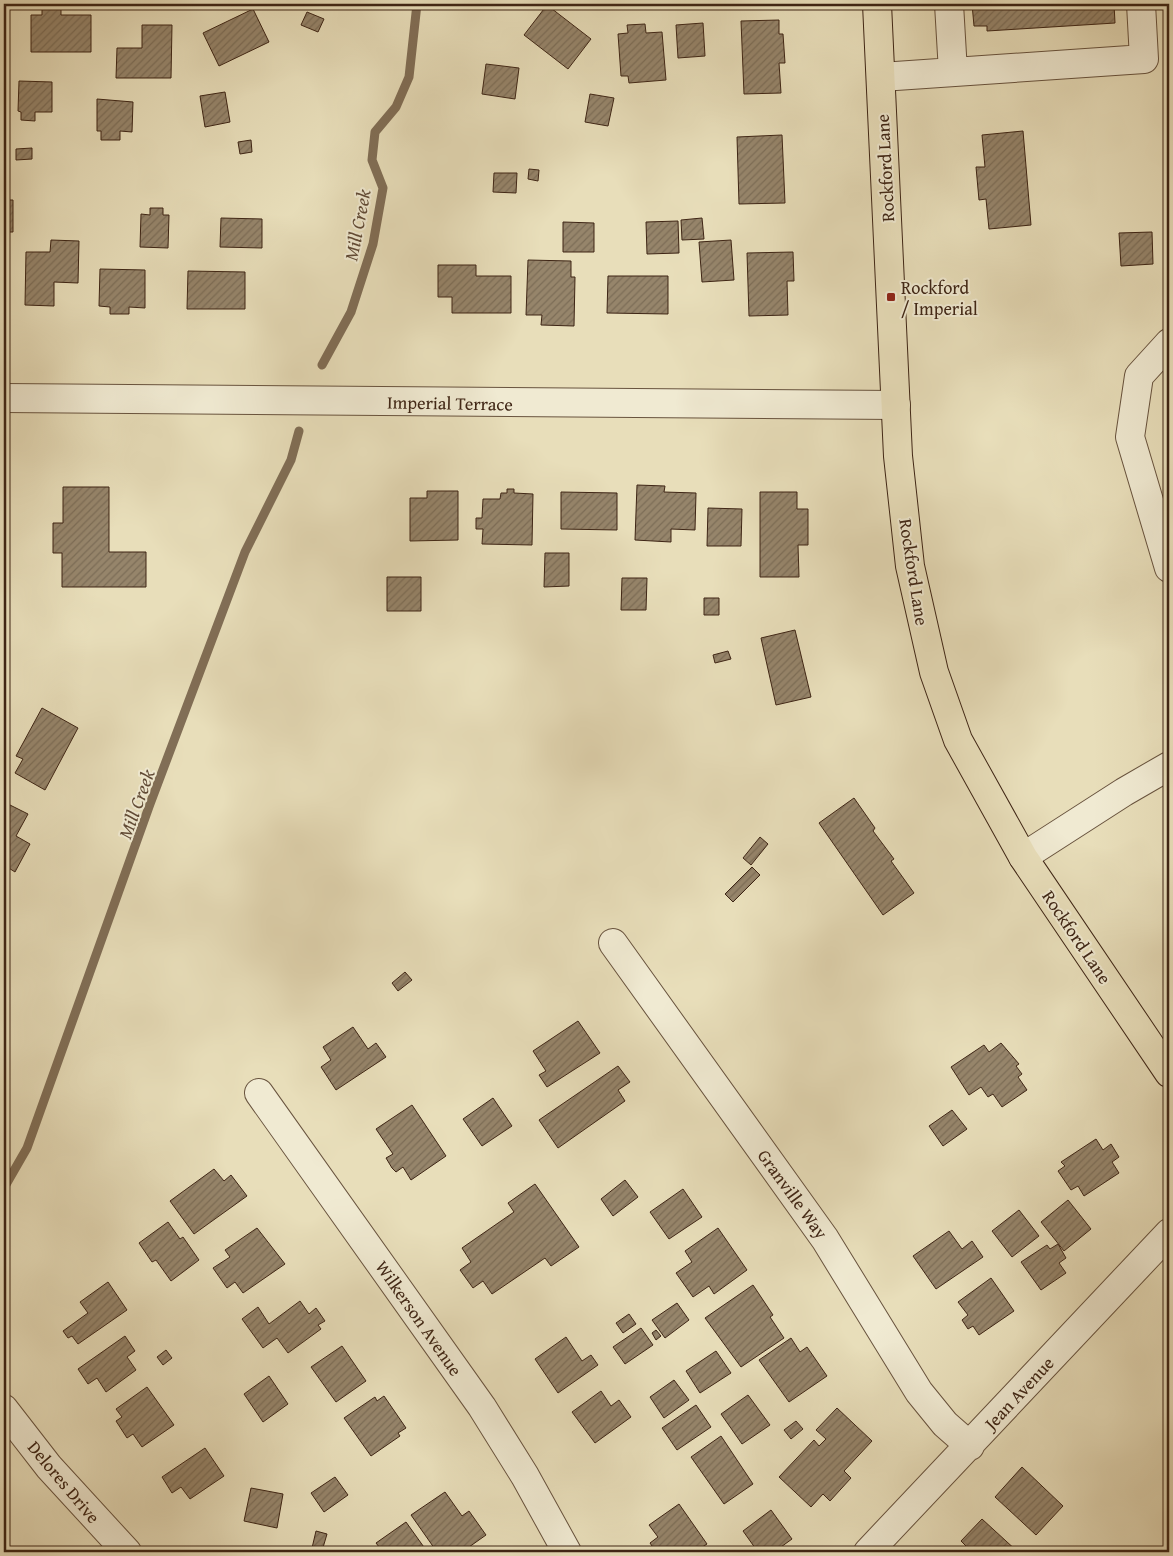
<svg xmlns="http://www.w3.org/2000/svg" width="1173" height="1556" font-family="'Gentium Book Plus',serif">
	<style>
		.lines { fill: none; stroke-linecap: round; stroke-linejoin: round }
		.stream { stroke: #816e56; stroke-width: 9 }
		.building { fill: url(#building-hatch); stroke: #3e2515 }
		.minor-casing { stroke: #68533e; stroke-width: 30 }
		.major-casing { stroke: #3e2515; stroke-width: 30 }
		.minor { stroke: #f0ead2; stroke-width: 28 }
		.major { stroke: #e8deba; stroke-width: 28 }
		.poi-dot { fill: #8f2418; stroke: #f0ead2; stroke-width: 2 }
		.labels { text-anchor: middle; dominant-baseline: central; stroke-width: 4; stroke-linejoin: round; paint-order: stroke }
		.street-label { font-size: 18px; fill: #3e2515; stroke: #f0ead2 }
		.poi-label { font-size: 18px; fill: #3e2515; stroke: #f0ead2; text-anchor: start }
		.water-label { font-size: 19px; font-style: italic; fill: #604a36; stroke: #f0ead2 }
	</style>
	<defs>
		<pattern id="building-hatch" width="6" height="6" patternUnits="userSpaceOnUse" patternTransform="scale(1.25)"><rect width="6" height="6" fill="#96856b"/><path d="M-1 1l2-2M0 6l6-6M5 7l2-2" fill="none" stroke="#7c6d57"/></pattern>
	</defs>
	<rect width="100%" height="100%" fill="#e8deba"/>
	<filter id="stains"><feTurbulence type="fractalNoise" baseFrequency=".004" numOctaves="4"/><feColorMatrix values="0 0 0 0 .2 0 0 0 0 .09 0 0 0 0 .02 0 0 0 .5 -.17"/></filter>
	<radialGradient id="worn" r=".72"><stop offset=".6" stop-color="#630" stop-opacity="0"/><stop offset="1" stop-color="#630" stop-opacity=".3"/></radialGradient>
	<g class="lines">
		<!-- stream -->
		<path class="stream" d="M322,365L351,312L373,244L383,188L372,160L375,132L396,107L409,77L417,4
			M4,1188L27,1148L150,804L245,552L291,460L299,431"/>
	</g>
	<!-- building -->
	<path class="building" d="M972,4H1114L1115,23L987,31V26H974Z
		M547,5L591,39L568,69L524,35Z
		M42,6L61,7V15H91V52H31V15H42Z
		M253,9L269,42L219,66L203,33Z
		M307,12L324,19L318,32L301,25Z
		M4,14H9V52H4Z
		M779,20V34H783L785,63H779L781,93L744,94L741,21Z
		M703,23L705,56L678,58L676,25Z
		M645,24L646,33L662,32L666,80L629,83L628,76H621L618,34L628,33L627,25Z
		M142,25H172L171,78H116L117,48H142Z
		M486,64L519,68L515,99L482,94Z
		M19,81L52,82V112H35V121L21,120V112L18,111Z
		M225,92L230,122L205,127L200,96Z
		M590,94L614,98L608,126L585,122Z
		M97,99L133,102L132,132L120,131V140H101V131H97Z
		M1023,131L1031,225L989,229L986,199L979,200L976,167H985L982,135Z
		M782,135L785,203L739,204L737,137Z
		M251,140L252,152L240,154L238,142Z
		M32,148V159L16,160V149Z
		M529,169L539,170L538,181L528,179Z
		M494,173H517L516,193L493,192Z
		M4,200H13V232H4Z
		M150,208H163V215H169L168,248L140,247L141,214L150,215Z
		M221,218L262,219V248L220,247Z
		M702,218L704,239L682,240L681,220Z
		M678,221L679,253L647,254L646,222Z
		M563,222L594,223V252H563Z
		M1152,232L1153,264L1121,266L1119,233Z
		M51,240L79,241L78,283L54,282V306L25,305L26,252H50Z
		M731,240L734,280L702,282L699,242Z
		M793,252L794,281H787L788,315L749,316L747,253Z
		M528,260L571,261V277H575L574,326L541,325L542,315H526Z
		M438,265H476V276H511V313H452V297H438Z
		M100,269L145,270V308L129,307V314H110V307L99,306Z
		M188,271L245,272V309H187Z
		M608,276H668V314L607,313Z
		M637,485L665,486L664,492L696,493L695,530L671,529V542L635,540Z
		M63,487H109V552H146V587H62V553H53V523H63Z
		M507,489H514V493L533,494L532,545L482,544L483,529H476V518H482L483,499H500L501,493H507Z
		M427,491H458V540L410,541V498H427Z
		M561,492L617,493V530L561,529Z
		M760,492H797V509H808V545H798L799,577H760Z
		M708,508L742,509L741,546H707Z
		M545,553H569V586L544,587Z
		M387,577H421V611H387Z
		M622,578H647L646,610H621Z
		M704,598H719V615H704Z
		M795,630L811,697L776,705L761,638Z
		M728,651L731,659L715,663L713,655Z
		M42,708L78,728L45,790L15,773L23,759L16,756Z
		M854,798L875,828L873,831L894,859L891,861L914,893L883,915L819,823Z
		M4,802L28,814L16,836L30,844L15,872L4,865Z
		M760,837L768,844L751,865L743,858Z
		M752,867L760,875L733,902L725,894Z
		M405,972L412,980L398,991L392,983Z
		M578,1021L600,1053L547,1087L539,1075L546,1071L533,1051Z
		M353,1027L368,1049L376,1043L386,1057L336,1090L321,1067L331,1060L323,1047Z
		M1001,1043L1019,1064L1016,1066L1022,1074L1018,1077L1027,1090L1002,1107L993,1094L988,1097L981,1087L969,1095L951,1067L984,1045L989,1052Z
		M618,1066L630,1082L618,1090L625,1101L558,1148L539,1120Z
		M493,1098L512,1126L482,1146L463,1119Z
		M412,1105L446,1156L411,1180L403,1167L396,1172L392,1168L386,1158L393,1154L376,1129Z
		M952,1110L967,1129L943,1146L929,1126Z
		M1096,1139L1103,1150L1111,1144L1119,1157L1112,1162L1119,1173L1084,1196L1078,1186L1071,1190L1058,1171L1065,1166L1061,1162Z
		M214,1169L224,1181L231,1175L247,1196L194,1234L170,1201Z
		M625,1180L638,1197L613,1216L601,1199Z
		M535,1184L579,1247L551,1266L545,1258L492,1294L483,1281L473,1288L460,1270L471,1262L462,1248L514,1212L508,1203Z
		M683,1189L702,1217L669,1239L650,1212Z
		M1068,1200L1091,1229L1064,1251L1041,1222Z
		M1019,1210L1039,1236L1012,1257L992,1231Z
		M168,1222L180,1239L183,1237L199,1260L171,1281L156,1260L152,1262L139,1243Z
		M257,1228L285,1264L243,1293L235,1282L227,1288L213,1268L230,1257L225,1250Z
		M718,1228L747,1270L714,1294L709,1286L693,1297L676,1273L692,1262L685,1251Z
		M949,1231L962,1249L972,1241L983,1257L936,1289L913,1256Z
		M1058,1244L1066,1258L1059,1263L1066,1273L1041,1290L1021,1262L1047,1245L1050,1249Z
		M991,1278L1014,1311L979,1335L973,1326L968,1329L962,1320L968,1315L958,1302Z
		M108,1282L127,1310L78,1344L72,1336L68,1338L63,1331L88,1313L80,1302Z
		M753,1285L773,1315L770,1317L784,1338L741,1367L705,1318Z
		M300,1301L309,1314L316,1308L325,1321L318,1325L321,1329L288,1353L277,1338L263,1348L242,1319L258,1307L269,1324Z
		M677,1303L689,1320L665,1338L652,1320Z
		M629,1314L636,1324L623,1333L616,1323Z
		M641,1328L653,1345L625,1364L613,1347Z
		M656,1330L661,1336L656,1340L652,1333Z
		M125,1336L135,1351L127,1357L136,1370L106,1392L97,1378L88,1384L78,1369Z
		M566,1337L582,1361L591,1355L598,1365L558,1393L535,1359Z
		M791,1338L800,1352L807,1347L827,1376L789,1402L759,1360Z
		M342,1346L366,1381L336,1402L311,1367Z
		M166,1350L172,1358L163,1365L157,1357Z
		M716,1351L731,1373L700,1393L686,1371Z
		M269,1376L288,1404L263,1422L244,1394Z
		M674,1380L689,1400L664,1418L650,1397Z
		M147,1387L174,1425L142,1447L133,1434L127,1438L116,1421L122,1417L116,1409Z
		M601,1391L611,1406L619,1400L631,1417L595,1443L572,1412Z
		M748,1395L770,1425L742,1444L721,1414Z
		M384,1396L406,1428L398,1433L400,1436L371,1456L344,1418L375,1397L377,1401Z
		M696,1405L711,1427L677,1450L662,1428Z
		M837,1408L872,1441L844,1471L851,1478L830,1501L823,1494L811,1507L779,1477L814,1440L819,1446L826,1439L816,1430Z
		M796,1421L803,1429L791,1439L784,1430Z
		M721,1436L753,1484L724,1504L691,1457Z
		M205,1448L224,1476L190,1499L181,1487L172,1493L162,1477Z
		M1022,1467L1063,1506L1036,1535L995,1497Z
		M335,1477L348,1495L324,1512L311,1493Z
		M251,1488L283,1494L277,1528L244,1521Z
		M445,1492L462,1516L469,1511L486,1535L462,1552H437L411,1515Z
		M679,1504L707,1544L695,1552H670L668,1548L662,1552H656L650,1543L658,1537L649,1525Z
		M771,1510L792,1539L774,1552H758L743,1531Z
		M982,1519L1018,1552H962L967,1547L961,1541Z
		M406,1522L426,1550L423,1552H383L376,1543Z
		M316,1531L327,1534L322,1551L312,1548Z"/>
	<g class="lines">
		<defs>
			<path id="minor" d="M949,4L953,72
				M881,77L1144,59L1141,4
				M1169,343L1139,376L1130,437L1169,568
				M4,398L896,405
				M1023,857L1124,792L1169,766
				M613,943L825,1239L919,1392L945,1424L970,1446
				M259,1093L482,1407L525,1476L567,1552
				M4,1409L49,1467L127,1552
				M868,1552L1169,1233"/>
			<path id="major" d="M877,4L898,456L910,566L934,672L958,740L1023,857L1169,1073"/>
		</defs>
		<!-- minor casing -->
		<use href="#minor" class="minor-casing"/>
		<!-- major casing -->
		<use href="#major" class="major-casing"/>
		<!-- minor -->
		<use href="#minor" class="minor"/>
		<!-- major -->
		<use href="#major" class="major"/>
	</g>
	<!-- markers -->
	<rect class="poi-dot" x="886" y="292" width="10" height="10" rx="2.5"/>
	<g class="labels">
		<!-- street labels -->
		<g class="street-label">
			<text transform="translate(885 168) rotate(-93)">Rockford Lane</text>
			<text transform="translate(450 403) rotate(1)">Imperial Terrace</text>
			<text transform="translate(914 572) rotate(81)">Rockford Lane</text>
			<text transform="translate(1077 937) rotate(56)">Rockford Lane</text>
			<text transform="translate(793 1194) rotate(54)">Granville Way</text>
			<text transform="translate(419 1318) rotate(55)">Wilkerson Avenue</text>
			<text transform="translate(1019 1393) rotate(-47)">Jean Avenue</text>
			<text transform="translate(64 1482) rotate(50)">Delores Drive</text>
		</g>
		<!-- poi labels -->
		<g class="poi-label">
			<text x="901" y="287">Rockford<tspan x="901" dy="21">/ Imperial</tspan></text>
		</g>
		<!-- water labels -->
		<g class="water-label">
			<text transform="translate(357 225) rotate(-79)">Mill Creek</text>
			<text transform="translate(136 804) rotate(-70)">Mill Creek</text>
		</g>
	</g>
	<!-- margin -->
	<rect width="1173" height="1556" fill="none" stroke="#e8deba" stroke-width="20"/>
	<rect x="5" y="5" width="1163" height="1546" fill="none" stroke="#3e2515" stroke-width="2.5"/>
	<rect x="10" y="10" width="1153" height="1536" fill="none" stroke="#3e2515"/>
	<rect width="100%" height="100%" filter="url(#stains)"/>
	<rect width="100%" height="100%" fill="url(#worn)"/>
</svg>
